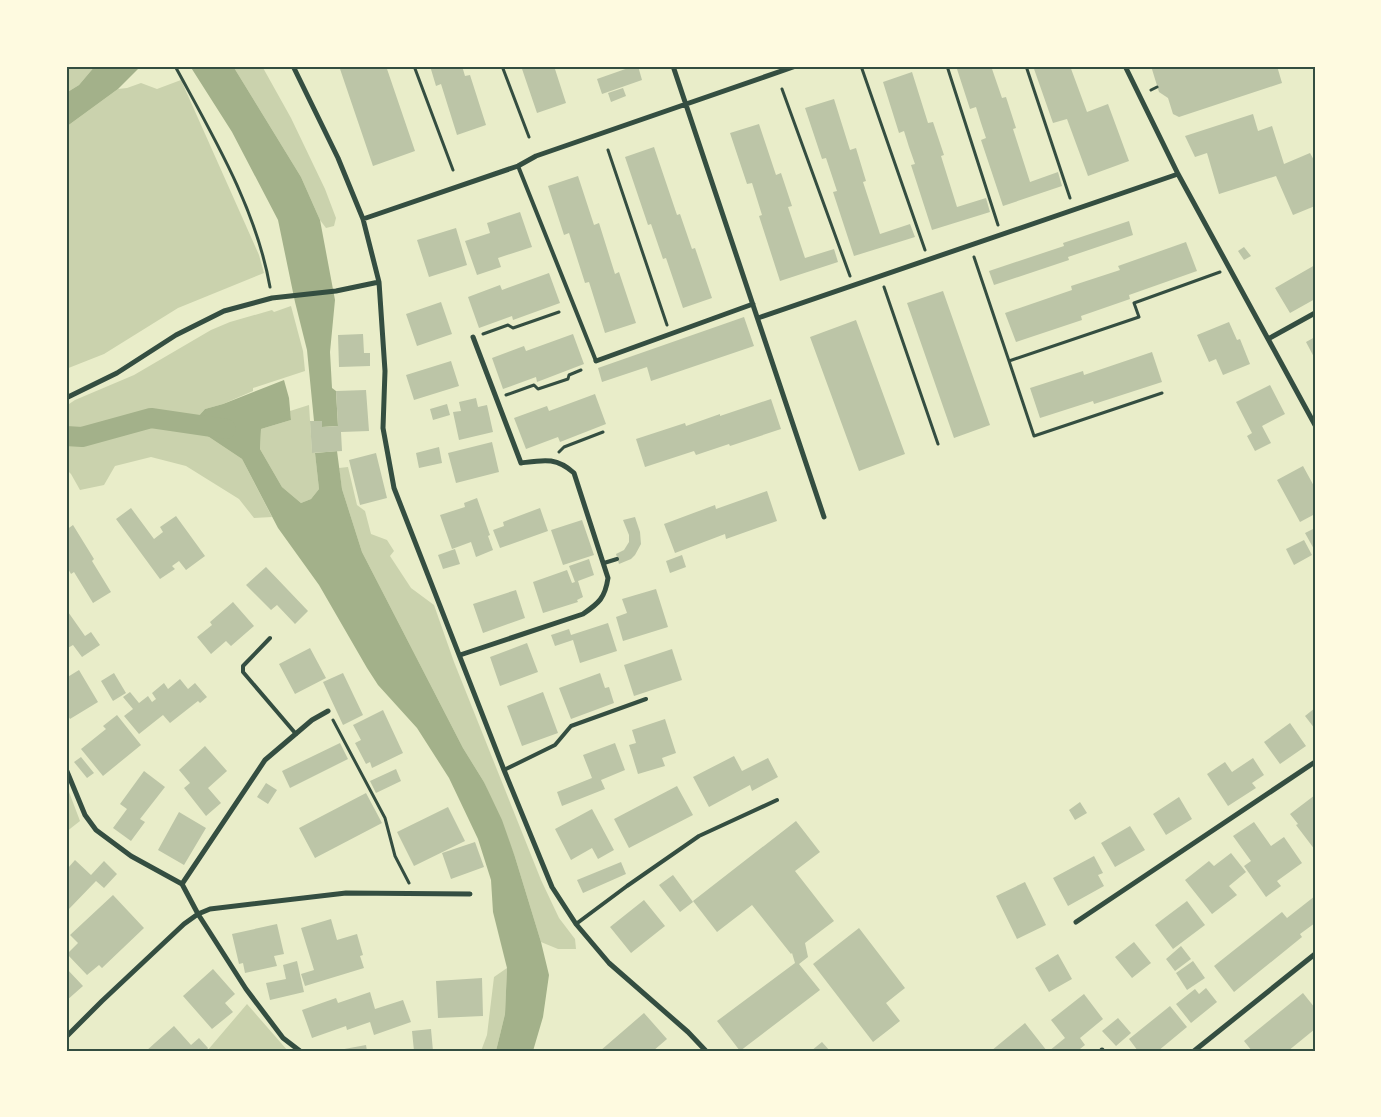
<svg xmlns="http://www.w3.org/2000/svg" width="1381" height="1117" font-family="'DM Sans',sans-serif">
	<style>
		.green { fill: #cad2ad }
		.water { fill: #a3b18a }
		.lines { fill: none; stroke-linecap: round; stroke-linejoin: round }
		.canal { stroke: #a3b18a; stroke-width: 20 }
		.building { fill: #bcc5a7 }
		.path { stroke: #344e41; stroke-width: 3 }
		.service { stroke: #344e41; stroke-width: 4 }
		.minor { stroke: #344e41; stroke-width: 5 }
		.neatline { fill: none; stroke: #344e41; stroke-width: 2 }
	</style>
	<rect width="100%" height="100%" fill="#e9edc9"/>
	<!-- green -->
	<path class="green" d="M66,66H95L79,85L66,93Z
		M233,66H262L291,118L325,189L336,218L334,226L326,228L320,220L301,177Z
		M181,80L259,255L264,273L178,308L104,354L66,369V127L118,89L127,88L141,83L157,89Z
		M291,306L303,351L305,371L253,388V391L223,404L205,409L196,419L206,435L242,459L272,517L254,518L239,499L186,466L151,457L115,466L104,485L80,490L71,474L66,469V406L75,400L134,375L211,330L230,322L272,310L274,312Z
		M309,405L312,452L315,453L319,489L311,499L301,503L282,487L260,449L261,429L291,420L290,411Z
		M348,467L357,505L365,511L371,534L387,540L394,551L390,556L411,588L434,605L454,662L541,880L559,918L575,939L576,949H558L541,942L515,857L484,782L463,748L362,552L342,489L339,468Z
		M66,784L80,821L66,832Z
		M507,968L505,1014L496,1051H481L487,1035L494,977Z
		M247,1004L288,1051H207Z"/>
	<!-- water -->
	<path class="water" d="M95,66H141L118,89L66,127V93L79,85Z
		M190,66H233L301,177L320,220L335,300L330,352L332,388L336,391L338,426L322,427V421H314L307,350L295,302L278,220L232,132Z
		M284,380L289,398L291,420L261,429L260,449L282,487L301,503L311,499L319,489L315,453L337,451L342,489L362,552L463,748L484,782L502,820L515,857L541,942L549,975L543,1017L533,1051H496L505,1014L507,968L493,912L491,880L478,839L449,778L417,728L378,685L367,668L319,585L278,528L242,459L206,435L196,419L205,409L223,404Z"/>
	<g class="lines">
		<!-- canal -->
		<path class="canal" d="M66,436L82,437L151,418L226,429"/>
	</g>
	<!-- building -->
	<path class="building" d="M339,66H386L415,151L373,166Z
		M430,66H462L465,76L470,75L486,125L457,135L441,84L436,86Z
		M521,66H554L566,103L537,113Z
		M634,66H638L642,80L602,94L597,79Z
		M956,66H991L1002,98L1006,97L1016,128L1013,129L1030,182L1058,172L1062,186L1003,206L981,140L986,138L981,123L976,107L970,109Z
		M1033,66H1070L1087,112L1108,104L1129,161L1088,176L1067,119L1053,123Z
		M1151,66H1277L1282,83L1179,117L1173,114L1168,98L1159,92Z
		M912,72L928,123L933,122L944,155L941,156L957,207L986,198L990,212L932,230L911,165L915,164L909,147L904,131L899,133L883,82Z
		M623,88L626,96L611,102L608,93Z
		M834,99L850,150L856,148L866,181L863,182L880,234L910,224L915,237L854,256L833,192L837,191L826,158L822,159L805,108Z
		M1253,114L1258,131L1272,126L1284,164L1310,153L1315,162V206L1293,215L1276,176L1219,194L1207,153L1195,157L1185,136Z
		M759,124L776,175L781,173L792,206L788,207L805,258L834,249L838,262L780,281L759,216L762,215L752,183L747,184L730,133Z
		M654,147L677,215L680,214L692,249L695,248L712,298L683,308L666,258L663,259L651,224L648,225L625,157Z
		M578,176L594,225L599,223L615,274L619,272L636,323L605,333L589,282L585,283L569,233L564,235L548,186Z
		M520,212L532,247L498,258L501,267L477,275L465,241L490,233L487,223Z
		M1129,221L1133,235L1068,257L1069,260L994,285L989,271L1064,246L1063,243Z
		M456,228L467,265L429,277L417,240Z
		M1186,242L1197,271L1129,295L1130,299L1081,316L1082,320L1016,342L1005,313L1072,290L1071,286L1120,270L1118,266Z
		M1244,247L1251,256L1244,260L1238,251Z
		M1315,265V299L1290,313L1275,288Z
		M549,273L560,303L513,320L512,316L479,328L468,297L500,285L502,290Z
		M943,291L990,425L954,438L907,303Z
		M441,302L452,334L417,346L406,314Z
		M744,317L754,346L651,381L647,367L602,382L598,368Z
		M856,320L905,454L859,471L810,337Z
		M1229,322L1237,340L1240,339L1250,364L1223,375L1216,359L1209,362L1197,335Z
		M363,334L364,353H370V366L339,367L338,335Z
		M573,334L584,364L537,382L536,377L503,389L492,358L524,346L526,351Z
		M1315,337V359L1306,342Z
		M1152,352L1162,382L1094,404L1093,401L1040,418L1030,388L1083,371L1084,375Z
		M451,361L459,386L414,400L406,375Z
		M1270,385L1285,414L1262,426L1271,443L1255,451L1247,436L1252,433L1236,402Z
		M366,390L369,431L341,432L342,451L312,453L310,421H322V427L338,426L336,391Z
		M595,394L606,424L560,442L558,437L526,449L514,418L547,406L549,411Z
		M476,398L478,407L487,405L493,432L459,440L453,412L461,411L459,402Z
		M771,399L781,429L730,446L729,444L696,455L694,451L645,467L636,439L685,423L686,426L720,414V416Z
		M447,404L450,415L433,420L430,409Z
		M492,442L499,472L456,483L448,453Z
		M439,447L442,463L419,468L416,453Z
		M376,453L387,498L360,505L349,460Z
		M1303,466L1315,488V514L1300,522L1277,480Z
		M767,491L777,521L726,539L725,534L675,553L664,524L715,505L716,509Z
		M477,498L490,535L488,536L493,550L476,557L471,542L452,549L440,515L465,507L464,503Z
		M131,508L154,539L163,532L160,527L176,516L205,556L186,570L179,561L172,566L175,569L160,579L116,519Z
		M540,508L548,531L500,548L493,530L504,526L503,522Z
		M635,517L640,532L641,544L635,555L631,559L619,564L616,554L624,550L629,542V535L623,520Z
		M582,520L594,555L563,565L551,530Z
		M73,525L94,559L92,561L111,592L93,603L74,572L71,574L66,565V530Z
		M1315,528V551L1305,533Z
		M1304,540L1312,555L1294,565L1286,549Z
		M455,549L460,564L443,569L438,555Z
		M682,555L686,567L670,573L666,561Z
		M589,559L594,575L578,581L583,597L577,600L578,602L543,613L533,582L567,570L572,583L575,582L569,566Z
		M266,567L308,611L295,624L277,605L271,610L246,585Z
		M656,589L668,627L623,641L616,617L627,613L622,599Z
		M516,590L525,618L483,633L473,604Z
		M233,602L254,626L231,646L226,641L211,654L197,637L212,625L210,622Z
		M66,609L85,636L91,632L100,645L82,657L73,645L66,649Z
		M608,623L617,651L580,663L573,640L555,646L551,635L569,629L571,635Z
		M527,643L538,672L500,686L490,657Z
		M310,648L326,678L295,694L279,664Z
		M672,649L682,680L634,696L624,665Z
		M79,670L98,702L70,719L66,713V678Z
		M114,673L126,693L113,701L101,681Z
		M343,673L363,715L343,725L323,682Z
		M600,673L605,688L609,687L614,703L571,719L559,688Z
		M180,679L188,689L195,683L207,697L200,703L198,701L170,723L163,715L139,734L124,716L133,709L123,697L130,692L139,703L148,696L152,702L156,699L152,693L164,683L168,689Z
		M543,692L558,733L522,746L507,706Z
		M1315,708V729L1305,716Z
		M383,710L403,753L372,768L370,762L366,764L355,743L361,740L353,725Z
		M117,715L141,745L103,776L81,749L106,729L103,726Z
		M665,719L676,753L662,758L665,766L638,774L629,745L636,743L632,730Z
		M1290,723L1306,746L1280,764L1264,742Z
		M340,743L348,759L290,788L282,771Z
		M615,743L625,770L601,780L605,789L562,806L557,792L592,778L583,755Z
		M205,746L227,771L208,788L221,803L206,816L184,788L190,783L179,770Z
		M734,756L742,771L768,758L778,777L752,791L750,785L709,807L693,777Z
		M81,757L94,773L87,778L74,762Z
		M1253,758L1264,775L1252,783L1256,788L1228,806L1207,774L1225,762L1232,772Z
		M396,769L401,781L376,793L370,781Z
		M144,771L165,787L140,819L145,822L131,841L113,828L127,809L120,804Z
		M266,783L277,790L268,804L257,797Z
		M677,786L693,815L629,848L614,819Z
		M366,793L382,823L315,858L299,828Z
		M1315,795V850L1296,825L1298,824L1290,814Z
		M1179,797L1192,819L1166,835L1153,814Z
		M1080,802L1087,813L1075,820L1069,810Z
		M448,807L465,841L414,866L397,832Z
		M592,809L614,850L598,859L592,848L571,860L555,829Z
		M179,812L206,828L184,865L158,850Z
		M796,821L820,852L795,871L834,921L805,943L808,957L799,964L820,990L740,1051L717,1021L795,963L792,953L791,954L752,905L717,932L693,901Z
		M1254,822L1271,846L1284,837L1302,863L1277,881L1281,886L1266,897L1244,866L1251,861L1233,836Z
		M1130,826L1145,850L1115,867L1101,843Z
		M475,842L484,867L451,879L442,853Z
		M1231,853L1246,872L1229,886L1237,895L1212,914L1185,880L1209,861L1214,866Z
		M1094,856L1103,873L1098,875L1104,886L1068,906L1053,878Z
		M75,860L91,875L104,861L117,874L104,888L96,881L68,910L66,908V866L68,868Z
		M621,862L626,874L583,893L577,880Z
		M673,875L693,902L680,912L659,885Z
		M1025,882L1046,925L1017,939L996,896Z
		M113,895L144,928L102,968L99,965L87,975L67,954L78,943L70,935Z
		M1315,896V923L1300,934L1302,937L1234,992L1214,966L1282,912L1287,918Z
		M644,900L665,926L631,953L610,927Z
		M1187,901L1205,925L1173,949L1155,925Z
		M331,919L337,940L357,934L363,955L360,956L364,968L305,986L301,974L314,970L301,928Z
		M277,924L284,954L274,956L277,966L245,973L243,963L239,964L232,934Z
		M859,928L905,988L886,1003L900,1021L873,1042L813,964Z
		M1134,942L1151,963L1132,978L1115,957Z
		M1181,946L1191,959L1175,971L1166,959Z
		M1058,954L1072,979L1049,992L1035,968Z
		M297,961L304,992L270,1000L266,983L286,979L283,965Z
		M1193,961L1205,978L1187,990L1176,973Z
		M66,968L83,986L66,1001Z
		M213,969L235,994L225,1003L233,1012L212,1029L183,996Z
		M482,978L483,1016L438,1018L436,981Z
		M1206,988L1217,1002L1191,1023L1176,1004L1195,989L1199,994Z
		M370,992L375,1009L403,1000L411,1022L374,1035L370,1022L347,1030L346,1026L312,1038L302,1010L336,998L338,1003Z
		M1303,993L1315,1008V1029L1288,1051H1252L1244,1041Z
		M1084,994L1103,1019L1080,1038L1085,1045L1080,1049L1081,1051H1049L1065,1038L1051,1020Z
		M1170,1006L1187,1027L1158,1051H1138L1129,1039Z
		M644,1013L667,1039L653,1051H600Z
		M1118,1018L1131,1033L1116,1046L1102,1031Z
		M1025,1023L1047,1051H991Z
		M174,1026L191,1045L199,1038L208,1048L206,1051H146Z
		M431,1029L433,1051H414L412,1031Z
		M822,1042L830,1051H811Z
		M366,1045L367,1051H339V1050Z"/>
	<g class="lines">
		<!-- path -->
		<path class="path" d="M175,66C213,136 256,208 270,287
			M414,66L453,170
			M502,66L529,137
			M861,66L925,250
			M947,66L998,225
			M1026,66L1070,198
			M782,89L850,276
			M1151,90L1157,87
			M608,150L667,325
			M974,257L1009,361
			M884,287L938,444
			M483,334L508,325L513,328L559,312
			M1162,393L1034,436L1009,361L1139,317L1134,303L1220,272
			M506,395L534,385L538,389L568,379L569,375L581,370
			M559,452L564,447L603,432
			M333,720L385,818L395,856L409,883"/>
		<!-- service -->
		<path class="service" d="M518,166L596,361
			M604,563L617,559
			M270,638L243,666V672L296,734
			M504,770L555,745L571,726L646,699
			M576,924L627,886L699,836L777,800"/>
		<!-- minor -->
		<path class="minor" d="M293,66L338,158L363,219L379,282L385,371L383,428L394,488L504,770L552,887L576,924L609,963L688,1032L706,1051
			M673,66L824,517
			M1125,66L1178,174L1315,425
			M363,219L518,166L536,156L796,66
			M758,318L1178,174
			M1268,339L1315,313
			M596,361L753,304
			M66,398L117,373L176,335L224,311L272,298L336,291L379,282
			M460,655L583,614C599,603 605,598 608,578L574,473C556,457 544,460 521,463L473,337
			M66,769L85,815L96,830L131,856L182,884L198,914L246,989L283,1038L300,1051
			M182,884L265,760L312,720L328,711
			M1076,922L1315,762
			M66,1037L102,1001L184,924L198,914L210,909L346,893L470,894
			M1102,1050V1051
			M1194,1051L1315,954"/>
	</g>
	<!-- border -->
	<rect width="1381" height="1117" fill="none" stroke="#fefae0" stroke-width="135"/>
	<rect x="68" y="68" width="1246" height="982" class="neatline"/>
</svg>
